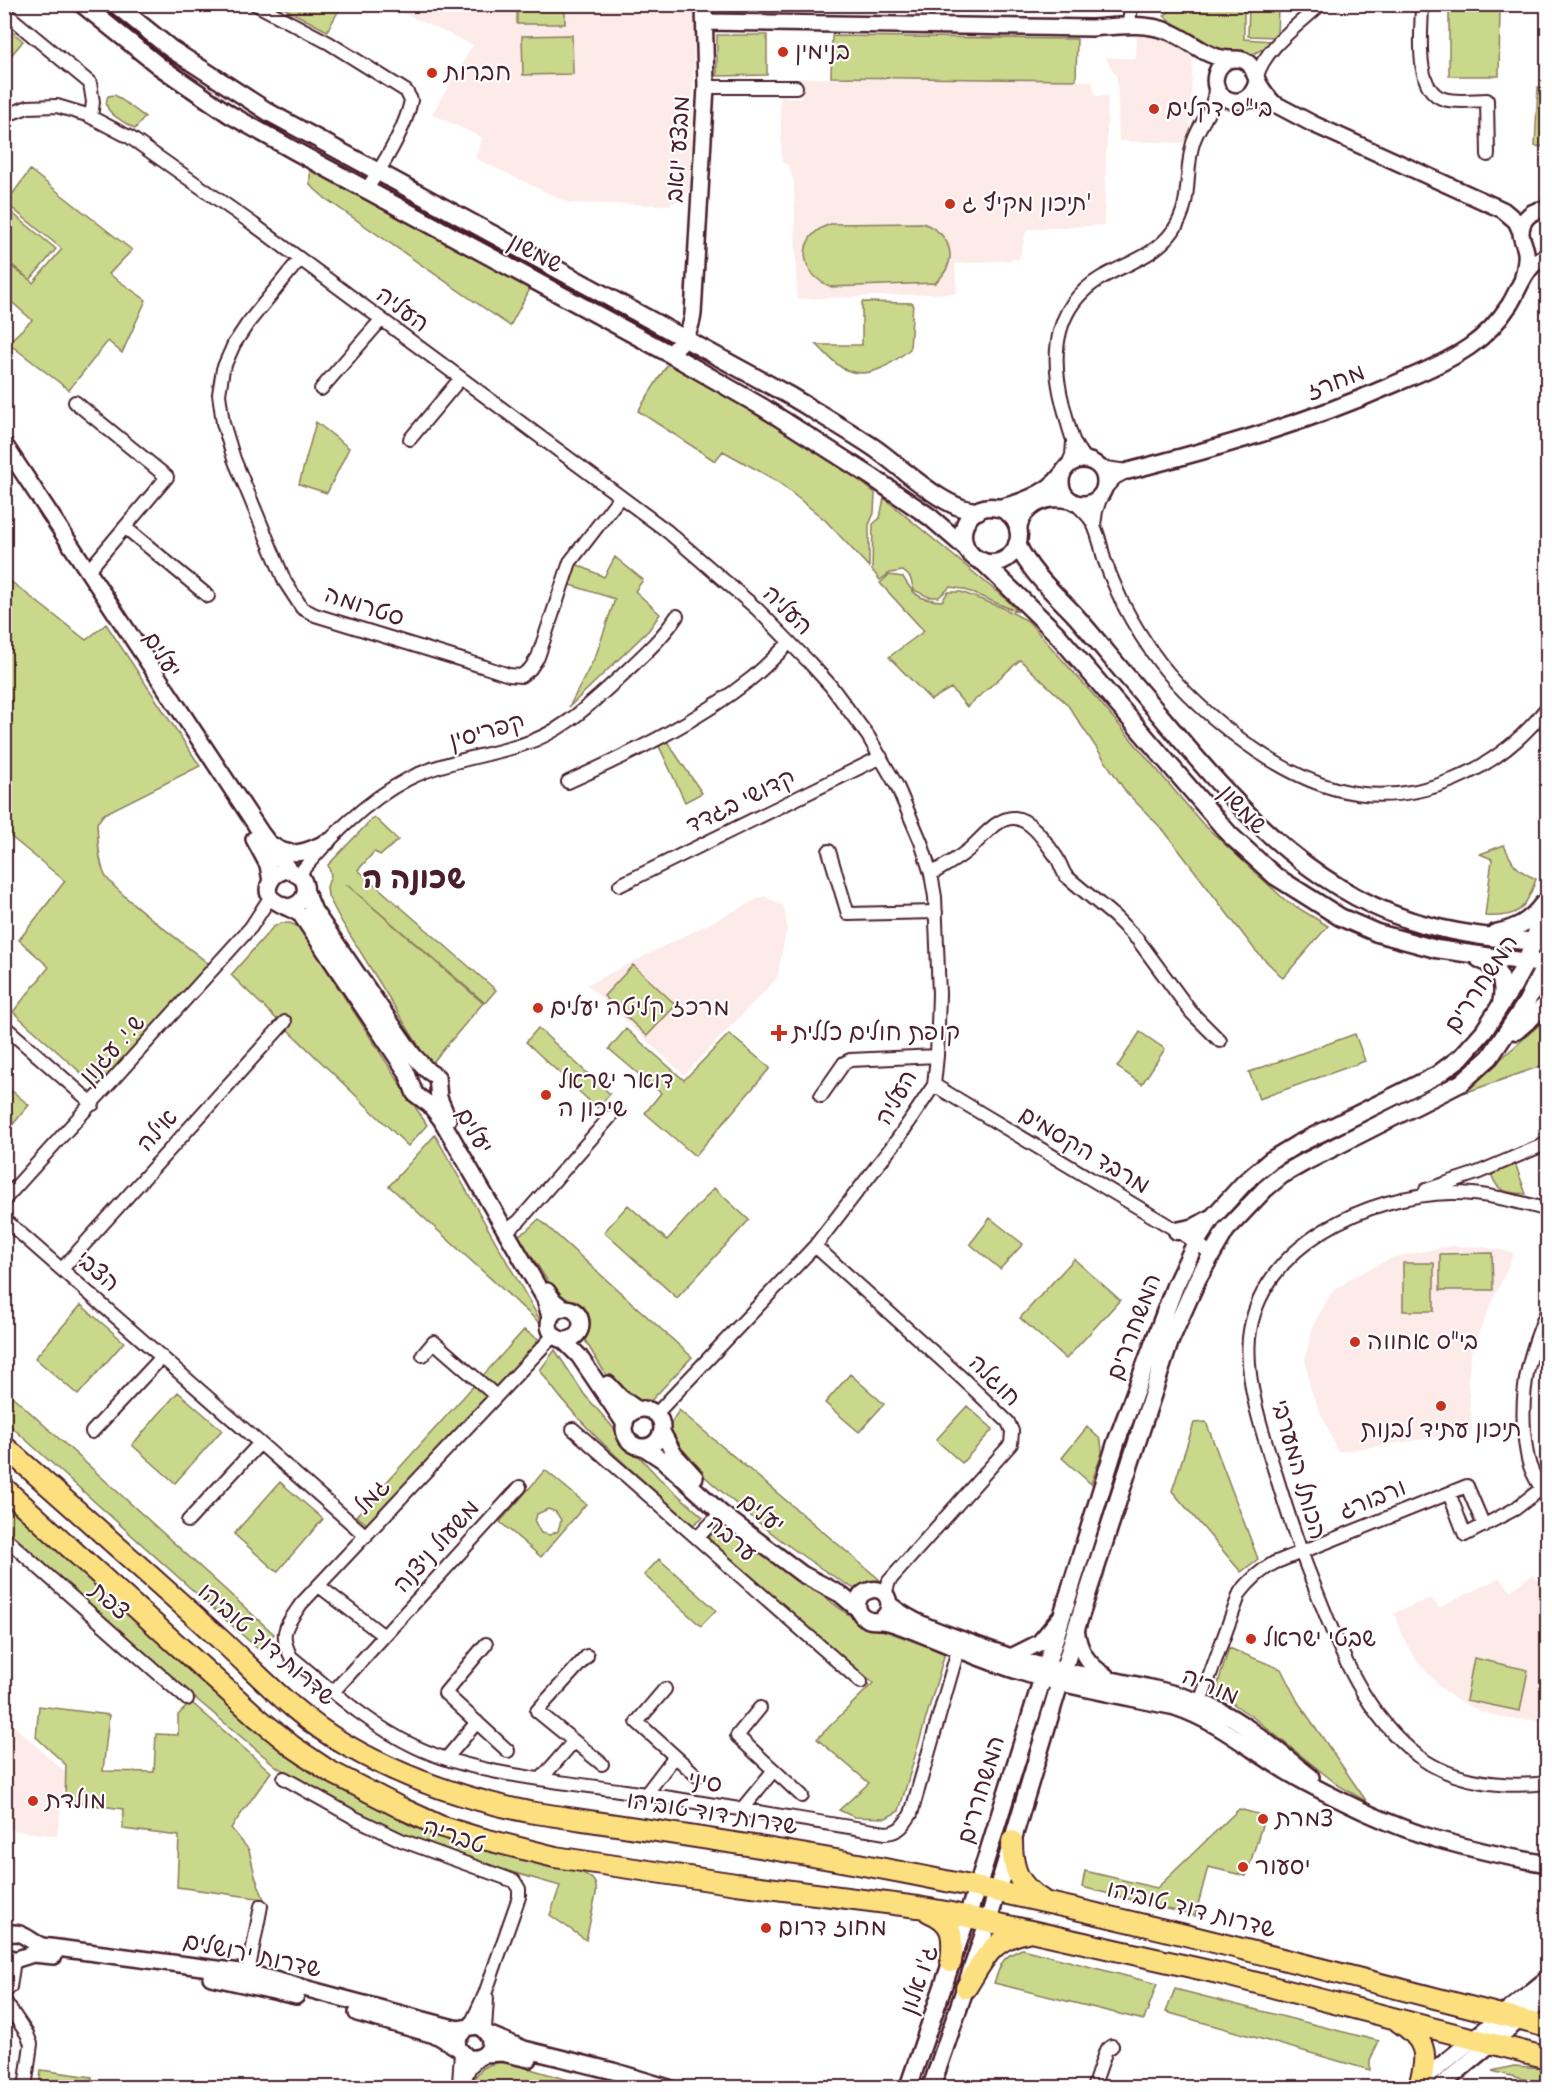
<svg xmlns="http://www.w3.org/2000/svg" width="1552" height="2092" font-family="Mynerve,'Playpen Sans Hebrew',sans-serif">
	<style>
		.built { fill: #fcebe8 }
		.green { fill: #cad88c; stroke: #8a7c5c; stroke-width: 1.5; fill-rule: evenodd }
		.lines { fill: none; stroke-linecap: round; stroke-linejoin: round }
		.minor-casing { stroke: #4a1f2b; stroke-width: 16 }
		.tertiary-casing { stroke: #4a1f2b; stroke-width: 20 }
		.secondary-casing { stroke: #4a1f2b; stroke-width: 21 }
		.trunk-casing { stroke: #4a1f2b; stroke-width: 24 }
		.minor { stroke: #fff; stroke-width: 12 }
		.tertiary { stroke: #fff; stroke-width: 15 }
		.secondary { stroke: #fff; stroke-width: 16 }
		.trunk { stroke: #fce080; stroke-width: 20 }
		.poi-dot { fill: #c8321e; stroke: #fff; stroke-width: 2 }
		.labels { text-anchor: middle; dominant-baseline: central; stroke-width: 4.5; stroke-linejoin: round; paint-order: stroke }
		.poi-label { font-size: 24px; fill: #4a1f2b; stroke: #fff; text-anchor: start }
		.street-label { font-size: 24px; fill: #4a1f2b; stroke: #fff }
		.district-label { font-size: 30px; font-weight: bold; fill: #4a1f2b; stroke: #fff }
	</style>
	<rect width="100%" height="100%" fill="#fff"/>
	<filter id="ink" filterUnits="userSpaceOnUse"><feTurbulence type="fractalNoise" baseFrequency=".0167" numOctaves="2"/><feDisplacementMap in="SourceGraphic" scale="12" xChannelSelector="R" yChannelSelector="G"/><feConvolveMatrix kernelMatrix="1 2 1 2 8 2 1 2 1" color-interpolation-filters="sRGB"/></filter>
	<g filter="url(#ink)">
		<!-- built -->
		<path class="built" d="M386,5H696L689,190L682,200L666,205L569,203L475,158L483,138L432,114L473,45Z
			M1137,30L1165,34L1193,53L1189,143L1119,141L1117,77L1105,57L1136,59Z
			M801,78L1092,81L1095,96H1108L1104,225L1027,229L1019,259L955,264L957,293L797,299L794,183L789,166L782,162L780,96L802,98Z
			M764,896L784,906L787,927L777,978L684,1075L587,985Z
			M1452,1246L1484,1247L1514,1253L1472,1348L1468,1379L1472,1432L1338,1452L1311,1391L1305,1359L1314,1324L1331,1293L1353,1277L1394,1257Z
			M1532,1575L1547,1589V1720L1510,1719L1482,1712L1455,1699L1438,1685L1417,1661L1402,1636L1394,1613L1431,1598L1439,1608L1499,1578L1511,1591Z
			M5,1718L66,1773L57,1836L5,1829Z"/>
		<!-- green -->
		<path class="green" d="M278,5H342L327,31Z
			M517,5H565V24H517Z
			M1176,5H1244V39L1273,41C1268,45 1263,49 1257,52C1228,68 1187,32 1164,16Z
			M1249,5H1278L1277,37L1248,36Z
			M1449,5H1500L1499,76H1449Z
			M5,26L23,41L5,63Z
			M572,35L573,74L523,75L522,36Z
			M717,35H767V75L717,76Z
			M832,36L1077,39L1076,80L831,77Z
			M1538,87H1547V147L1535,146Z
			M115,95L145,117L135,129C123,121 100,112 108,96Z
			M310,167L531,287L510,326L326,199L310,185Z
			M30,170L132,250L109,274L146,300L122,353L108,341L69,390L8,343L32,320L5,296V262L30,280L5,259V210L6,208L56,249L30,280L33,283L62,249L6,203Z
			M923,223C952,235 960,261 935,283L832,287C798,275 795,235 831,224Z
			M862,302L913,303L910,349C893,363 870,380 846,370C836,366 825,352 817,345H862Z
			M669,362L838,464L875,493L874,513L869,525V567L825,520L777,481L723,451L715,461L638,411Z
			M316,422L349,448L327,493L299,484Z
			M884,498L1008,601L1018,612L963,589L950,587L939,597H929L914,590L910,577L903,571L890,573L880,580L872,570L873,524L880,518Z
			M615,557L643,580L635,591L660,614L649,630L569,707L596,655L615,599L570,585L576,564L604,577Z
			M889,575L903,577C914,596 920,600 942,601L948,592H961L1001,607L1028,621L1098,700L1202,823L1285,900L1328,926L1283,978L1255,950L1165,832L1126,792L1067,704L1020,660L967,707L951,688L931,700L889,657L924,631L880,583Z
			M4,576L86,640L106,624L200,766L104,814L97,823C98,839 98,857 104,873C110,890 190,948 209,964L98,1088L13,1012L49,967L19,940L65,881L5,832Z
			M666,740L702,793L685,802L658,744Z
			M374,817L398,840L381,855L374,852L358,870L496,990L485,1003L346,884L483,1003L432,1063L428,1061L340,919L328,896L327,887L331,875L328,865Z
			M1504,845C1512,864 1516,870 1536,879C1525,910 1519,918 1485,916L1492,859L1480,854Z
			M281,923H290L299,927L427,1125L408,1146L231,975L273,927Z
			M633,965L676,1005L647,1036L604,996Z
			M1547,1018V1030L1544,1032L1547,1044V1064L1467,1092L1495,1064Z
			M538,1028L610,1094L597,1108L526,1042Z
			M626,1029L684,1080L729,1034L770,1068L695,1156L645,1113L661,1093L609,1049Z
			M1140,1032L1165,1049L1142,1084L1117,1067Z
			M1355,1034L1365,1061L1259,1099L1249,1072Z
			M6,1086L29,1105L5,1134L4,1088Z
			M435,1135L544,1327L389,1186Z
			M1515,1163L1526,1194C1509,1192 1498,1194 1492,1176L1496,1169Z
			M714,1188L749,1220L677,1298L604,1232L628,1205L667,1240Z
			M990,1218L1023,1244L1000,1269L970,1244Z
			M539,1219L692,1357L645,1407C620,1407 596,1357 583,1337C592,1319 580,1301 561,1302L518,1235L526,1231Z
			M1492,1253L1493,1290H1440V1254Z
			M1074,1259L1120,1300L1066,1359L1020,1318Z
			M1403,1263H1434V1311H1403Z
			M81,1305L124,1342L78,1395L35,1358Z
			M524,1330L540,1340L367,1524L356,1516Z
			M555,1350L584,1394L623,1439L659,1478L703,1517L693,1525C640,1476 580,1430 540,1370Z
			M850,1374L884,1404L859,1432L825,1403Z
			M5,1390L21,1404L274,1634L258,1649L5,1421Z
			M178,1392L222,1430L175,1483L132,1445Z
			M967,1406L993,1429L962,1463L936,1440Z
			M679,1410L879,1579L865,1595C805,1562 753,1520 703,1475C691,1465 672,1455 668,1439C666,1428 674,1419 679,1410Z
			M1206,1422L1258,1559L1241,1572L1172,1491L1194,1423Z
			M1087,1427L1101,1440L1102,1453L1091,1484L1062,1458Z
			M545,1470L586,1504L541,1557L500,1522ZM548,1509L556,1512L561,1520L558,1531L550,1535L541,1533L535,1522L537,1514Z
			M280,1482L323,1519L277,1572L234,1534Z
			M5,1502L199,1670L358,1796L413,1827L460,1843L581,1872C591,1877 598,1881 596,1894L586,1940L550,1915L560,1886L491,1866L423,1843L373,1822L277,1767L156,1665L5,1530Z
			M724,1524L856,1620L945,1653L899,1811L886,1818L854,1817L839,1810L869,1783L817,1739L873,1683L706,1540Z
			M659,1559L716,1610L701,1626L644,1575Z
			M1229,1648L1281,1669L1298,1702L1367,1802L1338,1785L1254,1718L1223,1697L1217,1687Z
			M1474,1658L1528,1670L1520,1711L1466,1700Z
			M191,1702L271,1772L231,1828L249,1850L255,1876L264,1899L177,1887L179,1836L123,1829V1809L65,1801L66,1765L36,1737L39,1706L109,1715L103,1771L154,1772L156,1734L178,1735V1715Z
			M1239,1809L1265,1816L1246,1876L1208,1867L1195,1916L1082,1887L1085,1871L1157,1888Z
			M1022,1949L1157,1984L1144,2020L994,1983C1002,1962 1000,1958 1022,1949Z
			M1175,1989L1379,2041L1370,2060V2070L1166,2012Z
			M506,2062L593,2087H472C476,2068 488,2063 506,2062Z
			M1514,2066L1547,2068V2085L1492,2071Z
			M41,2070L92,2077L90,2087H39Z"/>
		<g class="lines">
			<defs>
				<path id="minor" d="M255,4L329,43L406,91L411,100C406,128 382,167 366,190
					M1422,4C1422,30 1413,90 1444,99C1457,103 1474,100 1487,100L1488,155
					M4,12L90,83L93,102L91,117
					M1129,25L1131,4
					M1257,77C1263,49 1301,23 1321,4
					M706,87H796
					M4,116L28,107L57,106L87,115L131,138L253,224L667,531L757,609L809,662L830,685L868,736L897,786L921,842L931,874L935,897L939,994L937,1056L934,1085L897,1140L815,1246L656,1414
					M300,259L248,323L234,344L223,369L219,394L223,423L234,459L285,582L302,608L315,615L485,667L509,675L521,676L530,669L538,657L570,562L620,497
					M321,389L381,320
					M75,402L167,477L88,571
					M410,439L460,379
					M1090,461C1071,450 1069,425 1063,405C1049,351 1055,300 1110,273C1134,261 1157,253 1173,231C1193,203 1184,173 1193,143C1200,121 1216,109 1215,85
					M1067,467L1072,455L1073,442
					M1099,467L1127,471
					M1104,490L1115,478L1128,471
					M1076,504C1081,509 1087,514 1091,520C1098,531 1101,546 1104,559C1108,570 1113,582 1118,593C1127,614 1139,633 1152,652C1190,706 1271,772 1336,789C1416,810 1500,770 1548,706
					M1094,525L1096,511L1101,496
					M126,528L208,596
					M568,782C632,753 697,722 752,678C765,667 777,655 789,643
					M829,851L848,914L936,912
					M299,874C331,837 364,802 408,779C443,761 484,757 521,745C561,733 588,706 618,679C639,659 661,640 677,616
					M931,874C943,867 956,860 967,851C980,841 997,816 1015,818C1032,820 1046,843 1055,855C1060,861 1061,869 1066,876L1114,916L1138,940L1191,1012L1220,1041
					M620,885L881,757
					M4,1026L93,1104
					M934,1085L1196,1242L1211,1254
					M821,1096L844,1063L850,1060L937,1056
					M1426,1190L1477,1173L1548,1143
					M4,1200L251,927L271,896
					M1548,1210C1516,1201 1485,1193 1452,1193C1369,1194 1259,1245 1249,1338C1245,1382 1263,1434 1276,1475C1287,1511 1298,1546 1312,1580C1338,1645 1361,1712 1418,1756C1454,1783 1504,1788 1548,1783
					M4,1219L366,1536
					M510,1228L519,1221L610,1117
					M815,1246L963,1379L1008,1422L1012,1431L1011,1444L889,1581L885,1595
					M62,1269L285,1022
					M1548,1309C1530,1351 1521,1384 1524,1430C1525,1441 1526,1455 1530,1466C1534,1478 1541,1488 1548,1499
					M553,1336L301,1604C287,1625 278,1632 291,1657C331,1690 369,1725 416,1747C475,1775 560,1781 625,1791C712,1804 799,1819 886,1833C900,1832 904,1825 911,1814L958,1650
					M423,1355L434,1342L496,1396
					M573,1429L861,1682
					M92,1432L162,1357
					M1449,1493L1465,1535L1515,1509L1541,1489
					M188,1521L260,1443
					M4,1537L187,1699
					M697,1538L721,1513
					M319,1586L384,1636
					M486,1644L445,1693L508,1751
					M587,1656L537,1711L602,1764
					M665,1689L637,1722L697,1776
					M333,1692L520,1487
					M760,1708L737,1736L802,1796
					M1197,1710L1240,1593C1250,1580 1260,1571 1274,1563L1467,1486L1484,1526
					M446,1759L477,1722
					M284,1778L355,1818L401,1840L514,1881L519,1889V1897L485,1994L470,2026
					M541,1779L574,1741
					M646,1794L675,1756
					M741,1810L774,1770
					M248,1973L261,1906
					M4,1992L10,1987L14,1960
					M4,2000L27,2034L31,2044L25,2088
					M485,2030L487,1998
					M459,2084L461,2052
					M461,2088L470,2067L481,2057
					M1093,2088L1106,2050L1112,2046"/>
				<path id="tertiary" d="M705,22L1092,28C1119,26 1144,22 1170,32C1192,41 1208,60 1233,59
					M1257,80C1255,95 1242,106 1227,99C1207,90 1214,59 1236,59C1253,59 1253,73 1259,84C1263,91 1268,97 1273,103
					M1243,100L1256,99L1273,103L1313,124L1503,210L1516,221L1521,232
					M1523,277C1525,268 1527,260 1526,252C1525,245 1521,239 1521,233C1521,217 1534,209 1548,209
					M670,354C682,342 691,332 693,314L706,87L704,4
					M4,444L261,833L289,870
					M1061 482a22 22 0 1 1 44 0a22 22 0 1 1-44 0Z
					M1128,471C1218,448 1306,423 1392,385C1418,374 1445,363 1469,347C1485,336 1499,321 1510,304C1521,286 1525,264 1548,256
					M995,508C1016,505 1049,493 1061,475
					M1018,531C1021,505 1047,495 1069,500
					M254,839L268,865L271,881
					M272,845C291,859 307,852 327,842
					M306,892L314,911L413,1055L428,1071L437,1077L439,1098L448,1119
					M286,907C303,906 310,892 302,878L289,870C282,871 276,873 272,879C257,903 290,905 301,915L406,1071L415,1094L430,1105L441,1119L545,1299L550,1317
					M547,1291L554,1301L563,1308
					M549 1324a16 16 0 1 1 32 0a16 16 0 1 1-32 0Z
					M563,1340L579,1356L625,1424
					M608,1384L621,1398L638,1410
					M624 1428a19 19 0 1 1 38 0a19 19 0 1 1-38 0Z
					M662,1432L674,1454L695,1477
					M643,1447L664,1461L721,1513L802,1574L840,1594L858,1609
					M889,1604C911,1622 937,1631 963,1640C990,1650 1018,1660 1046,1667C1096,1679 1149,1684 1197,1701C1240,1716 1276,1750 1311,1777
					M878,1621C898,1611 888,1583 868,1591C855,1595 854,1613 867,1619C871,1622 875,1620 880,1621C889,1621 898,1625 906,1628C952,1646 997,1667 1045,1679C1088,1690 1132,1698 1175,1707C1224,1723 1260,1759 1305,1782C1347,1804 1391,1826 1436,1839C1472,1849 1510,1858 1548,1864
					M1076,1629C1079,1651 1087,1664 1106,1676
					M1011,1657L1039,1643L1059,1619
					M4,1937C19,1926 28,1941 42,1946L248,1973L450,2027L458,2029L477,2026C499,2036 491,2061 468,2058L458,2048L457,2039L466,2028
					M4,1955L14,1960L33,1954L54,1956
					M211,1977L296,1996
					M357,2013L438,2036L458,2048
					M488,2034L524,2049L613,2071L669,2088
					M485,2054L502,2053L529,2059
					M1418,2084L1548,1978
					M1438,2088L1548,1996"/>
				<path id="secondary" d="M82,4L159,66L229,114L295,151L670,354L764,408L872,477L930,517L966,548
					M115,4L171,49L270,113L790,396C818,413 846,429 873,447C901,466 945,511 978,511
					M963 535a28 28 0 1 1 56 0a28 28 0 1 1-56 0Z
					M1017,544C1030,572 1053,592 1074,614C1091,633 1107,653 1124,673C1207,768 1283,878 1409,920C1453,934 1501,939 1548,943
					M982,561L1056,633L1230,835L1275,876L1340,917L1377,933L1436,949L1536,963
					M1495,933C1516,929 1530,922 1543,904
					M1478,958C1500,969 1506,980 1501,1004
					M1516,1031L1548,1003
					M1177,1231L1195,1227L1211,1218
					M908,2088L977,1888L1116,1443L1175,1286L1196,1242L1212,1218L1244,1183L1271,1160L1296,1145L1437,1075L1461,1057L1484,1031L1513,986L1526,962L1548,900
					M931,2088L988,1922L1076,1629L1170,1341L1198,1278L1226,1230L1265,1189L1282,1175L1305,1162L1461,1083L1490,1057L1526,1003L1548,959"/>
				<path id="trunk" d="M4,1446C77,1511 150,1575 221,1640C261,1677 299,1719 346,1745C403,1778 464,1799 529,1812C656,1831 784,1849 911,1874C1125,1916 1336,1973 1548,2027
					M4,1488L258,1718L292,1746L329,1771L403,1809L440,1826L476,1837L555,1857L736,1884L918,1907L946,1912L1218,1973L1548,2058
					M1012,1841C1012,1869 1018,1885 1042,1900
					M929,1912C954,1922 954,1937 951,1962
					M966,1988C985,1958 990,1940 1027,1932
					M1399,2022C1425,2039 1429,2053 1420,2082"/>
			</defs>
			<!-- minor casing -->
			<use href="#minor" class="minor-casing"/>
			<!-- tertiary casing -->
			<use href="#tertiary" class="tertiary-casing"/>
			<!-- secondary casing -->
			<use href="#secondary" class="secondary-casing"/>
			<!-- trunk casing -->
			<use href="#trunk" class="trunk-casing"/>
			<!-- minor -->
			<use href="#minor" class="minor"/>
			<!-- tertiary -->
			<use href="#tertiary" class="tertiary"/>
			<!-- secondary -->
			<use href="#secondary" class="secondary"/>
			<!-- trunk -->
			<use href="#trunk" class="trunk"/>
		</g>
	</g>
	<!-- markers -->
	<g class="poi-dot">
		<circle cx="783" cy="52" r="6"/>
		<circle cx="432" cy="73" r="6"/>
		<circle cx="1154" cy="109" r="6"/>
		<circle cx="950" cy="204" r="6"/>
		<circle cx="538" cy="1008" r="6"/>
		<path d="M776 1024h6v6h6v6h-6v6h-6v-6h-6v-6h6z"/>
		<circle cx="546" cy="1095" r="6"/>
		<circle cx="1355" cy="1342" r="6"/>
		<circle cx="1441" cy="1406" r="6"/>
		<circle cx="1251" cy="1639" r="6"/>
		<circle cx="33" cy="1801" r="6"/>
		<circle cx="1263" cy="1819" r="6"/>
		<circle cx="1243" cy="1867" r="6"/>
		<circle cx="766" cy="1928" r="6"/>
	</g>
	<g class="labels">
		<!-- poi labels -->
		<g class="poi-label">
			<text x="795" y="52">בנימין</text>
			<text x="444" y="73">חברות</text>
			<text x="1166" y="109">בי"ס דקלים</text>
			<text x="962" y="204">תיכון מקיף ג'</text>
			<text x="550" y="1008">מרכז קליטה יעלים</text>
			<text x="792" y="1033">קופת חולים כללית</text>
			<text x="558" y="1081">דואר ישראל<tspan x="558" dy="28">שיכון ה</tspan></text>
			<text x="1367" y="1342">בי"ס אחווה</text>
			<text x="1441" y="1430" text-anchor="middle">תיכון עתיד לבנות</text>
			<text x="1263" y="1639">שבטי ישראל</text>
			<text x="45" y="1801">מולדת</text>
			<text x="1275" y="1819">צמרת</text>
			<text x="1255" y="1867">יסעור</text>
			<text x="778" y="1928">מחוז דרום</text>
		</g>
		<!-- street labels -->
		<g class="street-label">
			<text transform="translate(679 149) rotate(-86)">מבצע יואב</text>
			<text transform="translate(535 254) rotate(28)">שמשון</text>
			<text transform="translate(402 310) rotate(37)">העליה</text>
			<text transform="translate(1336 383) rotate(-22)">מחרז</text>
			<text transform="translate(364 607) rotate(18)">סטרומה</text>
			<text transform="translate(787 611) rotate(45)">העליה</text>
			<text transform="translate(161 655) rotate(57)">יעלים</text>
			<text transform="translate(487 732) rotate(-16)">קפריסין</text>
			<text transform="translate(741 802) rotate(-26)">קדושי בגדד</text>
			<text transform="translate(1242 810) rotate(47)">שמשון</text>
			<text transform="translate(1482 984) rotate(-56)">המשחררים</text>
			<text transform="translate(113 1050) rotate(-48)">ש.י. עגנון</text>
			<text transform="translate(897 1098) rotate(-60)">העליה</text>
			<text transform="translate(158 1131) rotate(-48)">אילה</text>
			<text transform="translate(473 1131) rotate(59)">יעלים</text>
			<text transform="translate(1084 1151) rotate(31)">מרבד הקסמים</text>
			<text transform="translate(97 1272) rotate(41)">הצבי</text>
			<text transform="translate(1135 1327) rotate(-69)">המשחררים</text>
			<text transform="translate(994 1381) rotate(45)">חוגלה</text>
			<text transform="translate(1298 1470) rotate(74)">הכותל המערבי</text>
			<text transform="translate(373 1497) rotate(-47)">גמל</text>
			<text transform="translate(1373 1500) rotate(-22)">ורבורג</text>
			<text transform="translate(761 1514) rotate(37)">יעלים</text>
			<text transform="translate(731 1539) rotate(41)">ערבה</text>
			<text transform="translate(437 1547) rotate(-48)">משעול ניצנה</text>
			<text transform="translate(109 1602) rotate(42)">צפת</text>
			<text transform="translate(266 1645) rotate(41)">שדרות דוד טוביהו</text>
			<text transform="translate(1210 1687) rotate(23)">מוריה</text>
			<text transform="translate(705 1783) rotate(10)">סיני</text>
			<text transform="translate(982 1790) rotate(-73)">המשחררים</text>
			<text transform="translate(712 1814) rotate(9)">שדרות דוד טוביהו</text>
			<text transform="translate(454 1837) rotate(19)">טבריה</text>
			<text transform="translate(1191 1910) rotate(14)">שדרות דוד טוביהו</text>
			<text transform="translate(252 1956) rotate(12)">שדרות ירושלים</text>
			<text transform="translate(920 1980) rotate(-71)">ג'ו אלון</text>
		</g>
		<!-- district labels -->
		<g class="district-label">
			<text x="414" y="879">שכונה ה</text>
		</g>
	</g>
	<!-- margin -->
	<rect width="1552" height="2092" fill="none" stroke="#fff" stroke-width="24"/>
	<rect x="12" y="12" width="1528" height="2068" fill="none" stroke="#4a1f2b" stroke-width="2" filter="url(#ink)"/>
</svg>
